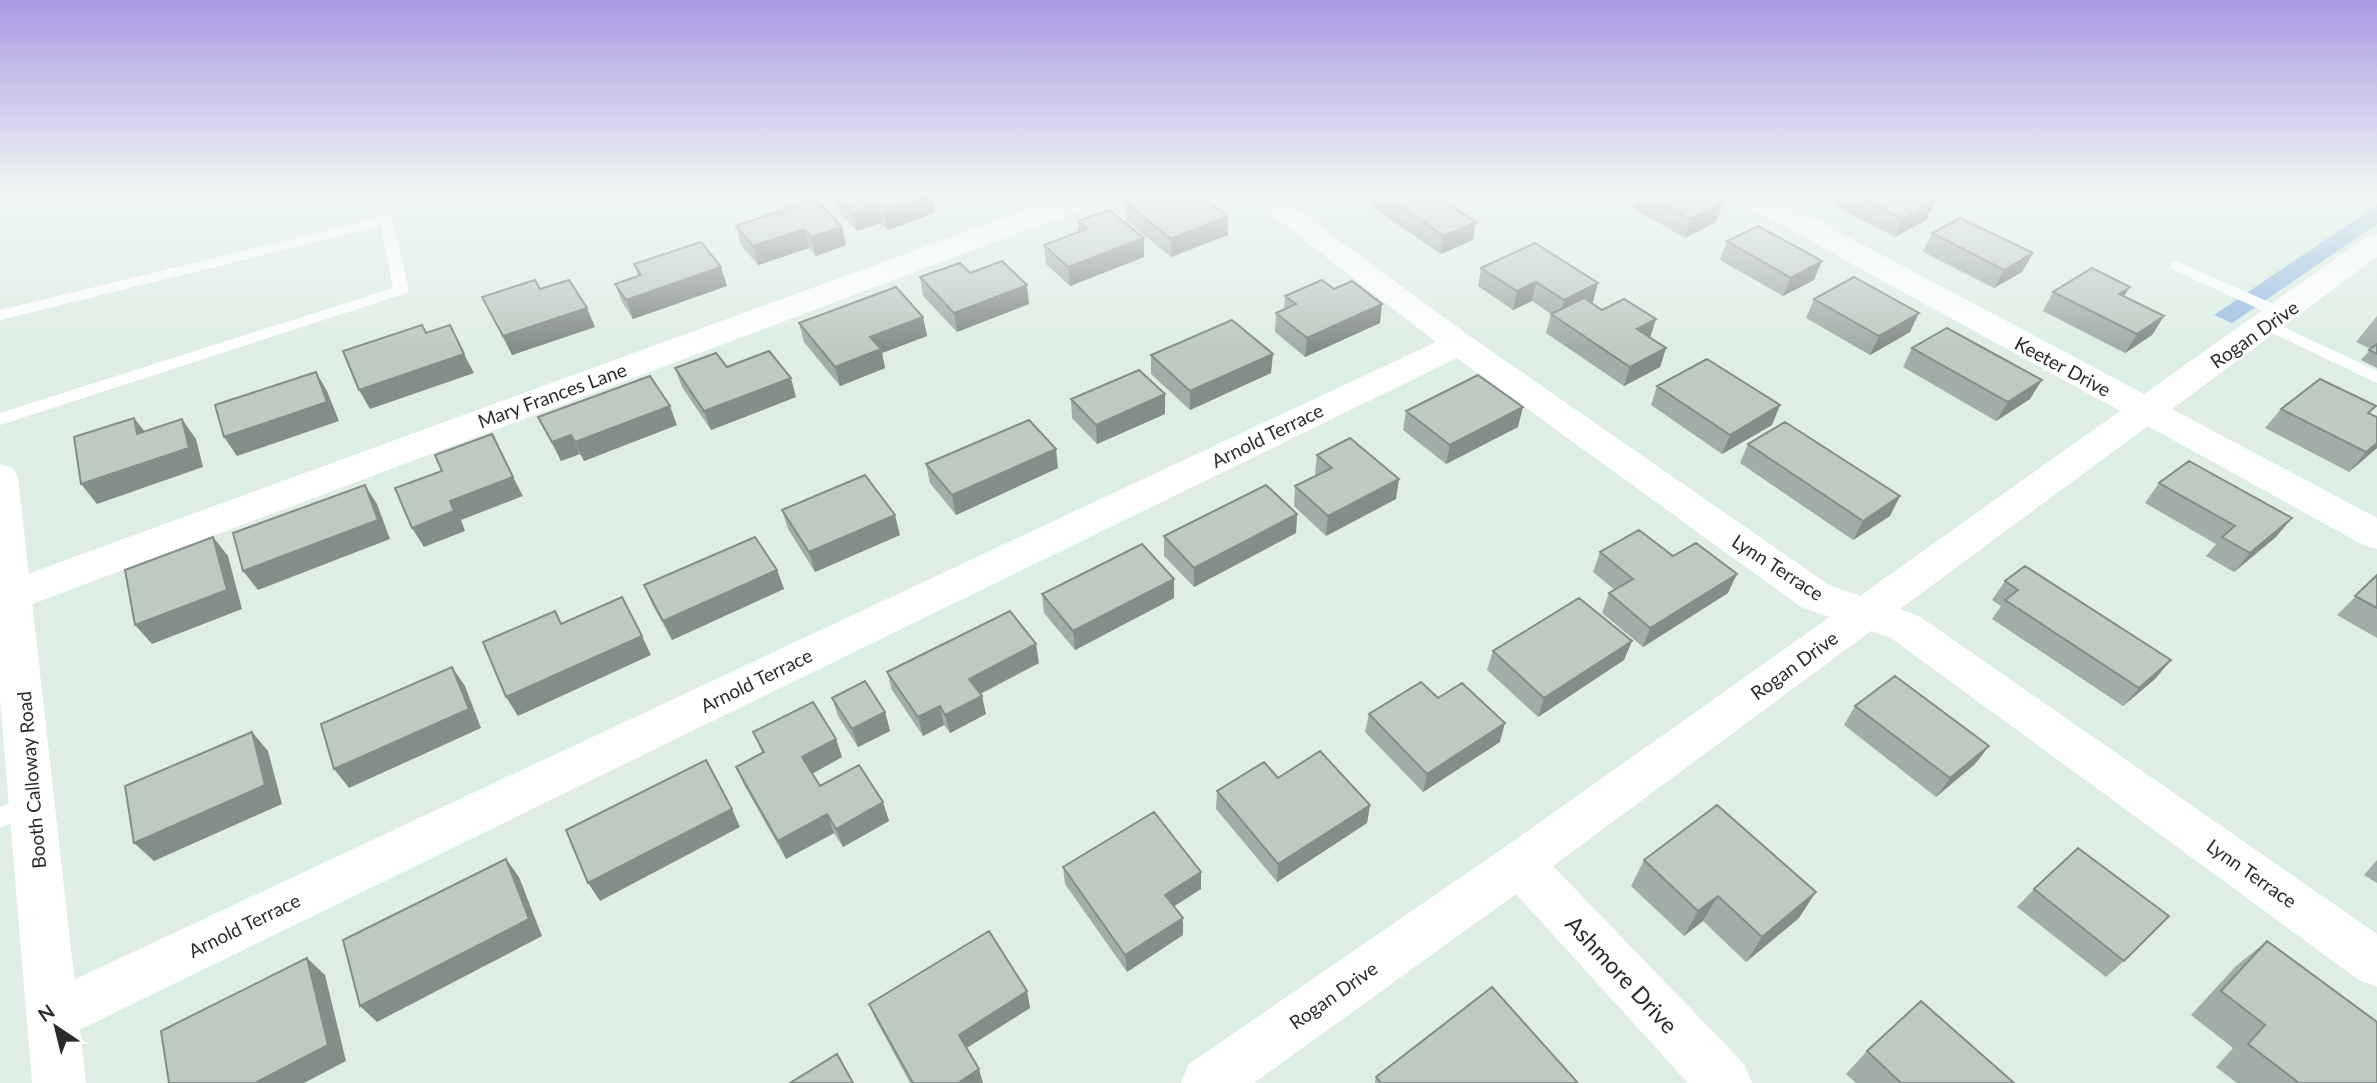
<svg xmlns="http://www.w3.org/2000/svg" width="2377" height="1083" font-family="Lato,sans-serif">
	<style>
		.green { fill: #9bbde4 }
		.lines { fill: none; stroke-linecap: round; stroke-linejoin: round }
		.service { fill: #fff; fill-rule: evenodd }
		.minor { fill: #fff; fill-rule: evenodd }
		.tertiary { fill: #fff; fill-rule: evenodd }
		.wall { fill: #a3ada7 }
		.shaded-wall { fill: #858d88 }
		.building { fill: #bec9c2; stroke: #858d88; stroke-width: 2 }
		.labels { text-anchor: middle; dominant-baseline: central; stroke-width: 6; stroke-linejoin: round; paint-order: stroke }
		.street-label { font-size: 19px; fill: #2c2c2c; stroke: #fff }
		.near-street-label { font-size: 23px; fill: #2c2c2c; stroke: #fff }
	</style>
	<rect width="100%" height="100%" fill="#deeee5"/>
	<!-- green -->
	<path class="green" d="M2377,205V224L2232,323L2214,315Z"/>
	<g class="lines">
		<!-- service -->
		<path class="service" d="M373,196H387L409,290L407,293L0,425V413L393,288L381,226L0,320V310L379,218Z
			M2176,261L2289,311L2291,314L2289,317H2277L2171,269V263Z
			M2266,319L2377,371V383L2260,327L2258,324Z
			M31,795L39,798L43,805L39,812L0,828V807Z"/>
		<!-- minor -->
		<path class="minor" d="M1064,196H1105L1101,202L27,606L13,610L0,606V584Z
			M1247,196H1279L1471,337L1829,585L1860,596L2120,411L1739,202L1735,196H1771L2144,394L2366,237L2377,234V257L2172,409L2377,518V549L2363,545L2148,426L1900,609L1919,616L2377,934V987L2359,980L1891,638L1871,631L1553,866L1744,1064L1752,1083H1688L1516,894L1254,1083H1181L1189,1064L1502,849L1830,617L1801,607L1457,358L71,1034L53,1041L35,1034L27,1016L35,998L1436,342Z"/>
		<!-- tertiary -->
		<path class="tertiary" d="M0,464L13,468L18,477L86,1083H32L0,698Z"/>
	</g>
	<!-- wall -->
	<path class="wall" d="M836,196H932L935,213L888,230L881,223L857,231L840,213Z
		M1374,196H1436L1473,240L1441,254L1373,208Z
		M1541,196H1566L1551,202Z
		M1636,196H1708L1723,204L1716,222L1685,238L1633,208Z
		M1839,196H1922L1935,202L1926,220L1895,237L1835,206Z
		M1125,202L1228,235L1171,257L1126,220Z
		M1078,221L1144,257L1070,286L1046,264L1044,245L1078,232Z
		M736,226L842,227L846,245L816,256L809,248L758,265L741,245Z
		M1932,233L2033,253L2022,272L1994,288L1923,252Z
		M1727,241L1814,280L1783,296L1720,260Z
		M1535,243L1593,302L1591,303L1666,348L1660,367L1624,386L1546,333L1551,314L1532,301L1513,310L1478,286L1481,268Z
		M634,264L727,286L633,319L622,302L615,284L638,276Z
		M970,273L1029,304L957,332L923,296L920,277Z
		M2130,287L2124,296L2164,316L2152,335L2125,353L2043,311L2053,292Z
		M540,289L595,327L512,355L482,297Z
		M1285,296L1380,323L1305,357L1275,332L1276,313L1284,309Z
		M1814,299L1910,332L1870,355L1806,318Z
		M2377,316V368L2361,360L2371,349L2356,342Z
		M923,317L927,336L882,353L885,368L840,386L804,342L799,323Z
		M1912,348L2030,399L1996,421L1903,367Z
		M1151,355L1271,373L1190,410L1151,374Z
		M727,367L796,397L711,430L682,387L675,368Z
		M1657,386L1780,405L1772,425L1722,454L1651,405Z
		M1071,399L1165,414L1097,444L1072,418Z
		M2281,409L2370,413L2377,417V448L2349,472L2265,428Z
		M1406,411L1518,427L1446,464L1403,430Z
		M538,417L677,425L584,461L580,454L561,461Z
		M1748,444L1890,516L1853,540L1740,463Z
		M1317,455L1396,499L1326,536L1294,506L1295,486L1317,476L1315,474Z
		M926,464L1058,468L956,515L930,483Z
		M2159,483L2276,537L2234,572L2206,556L2216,544L2145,503Z
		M782,510L900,535L815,572L788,529Z
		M1297,514L1296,533L1194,587L1164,556V536Z
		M1600,552L1728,593L1643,647L1602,613L1609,593L1615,590L1593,572Z
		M777,570L784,589L672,640L652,604L644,585Z
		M2377,575V638L2337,615Z
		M1174,579V598L1075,650L1044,613L1042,594Z
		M2005,581L2171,660L2155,679L2123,706L1992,619L2001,606L1992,600Z
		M1632,641L1624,660L1538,717L1487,670L1493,651Z
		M1039,663L981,694L986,714L950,733L944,725L923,736L892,690L887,672Z
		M832,698L885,712L890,731L858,747L838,716Z
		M1438,698L1500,742L1423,792L1365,732L1369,714Z
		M1855,706L1989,746L1975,764L1936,797L1844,725Z
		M753,732L836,739L842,757L812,774L820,786L883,802L889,821L843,847L834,833L786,859L744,785L736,767L762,753Z
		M1278,778L1370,805L1367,823L1277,882L1216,809L1217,791Z
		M1644,860L1799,918L1746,962L1703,921L1684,936L1631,886Z
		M2377,860V883L2364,875Z
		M1063,867L1201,872V889L1174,906L1183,935L1127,972L1065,884Z
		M2034,889L2124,961L2106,977L2017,907Z
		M2267,941L2377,1083H2237L2216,1067L2233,1048L2191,1015L2236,966Z
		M1027,991L1030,1008L967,1048L983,1083H910L876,1020L869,1004Z
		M1867,1051L2014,1083H1856L1846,1074Z
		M1376,1077L1381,1083H1375Z"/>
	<!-- shaded-wall -->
	<path class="shaded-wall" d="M929,196H932L935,213L888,230L884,211Z
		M971,196H985L971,201Z
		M1553,196H1566L1551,202Z
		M1935,202L1926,220L1895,237L1903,219Z
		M877,204L881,223L857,231L853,212Z
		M1723,204L1716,222L1685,238L1690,219Z
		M1228,216V235L1171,257V239Z
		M1476,222L1473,240L1441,254L1444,236Z
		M842,227L846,245L816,256L811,237Z
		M804,229L809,248L758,265L753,246Z
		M1144,238V257L1070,286L1068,267Z
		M2033,253L2022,272L1994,288L2004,270Z
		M1822,261L1814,280L1783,296L1791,278Z
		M721,267L727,286L633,319L626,300Z
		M1536,282L1532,301L1513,310L1517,291Z
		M1598,283L1593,302L1559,319L1564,300Z
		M1027,285L1029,304L957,332L954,313Z
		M2130,287L2118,305L2119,294Z
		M1382,304L1380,323L1305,357L1307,338Z
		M587,308L595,327L512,355L503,336Z
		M1919,313L1910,332L1870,355L1879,336Z
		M2164,316L2152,335L2125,353L2137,334Z
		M923,317L927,336L882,353L885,368L840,386L835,367L870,337Z
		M1656,319L1650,338L1637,329Z
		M1666,348L1660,367L1624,386L1630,367Z
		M464,354L474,373L370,409L359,390Z
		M1273,354L1271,373L1190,410V391Z
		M316,372L327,391L339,421L237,456L224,437Z
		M791,378L796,397L711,430L704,411Z
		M2042,380L2030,399L1996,421L2008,402Z
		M1165,394V414L1097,444L1096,425Z
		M1780,405L1772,425L1722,454L1730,435Z
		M670,406L677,425L584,461L575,442Z
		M1523,407L1518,427L1446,464L1450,445Z
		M134,418L149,437L137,434Z
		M182,419L196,439L203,467L97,504L81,484Z
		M571,435L580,454L561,461L552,442Z
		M2377,443V448L2349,472L2366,452Z
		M1056,449L1058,468L956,515L952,495Z
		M513,477L523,496L461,520L465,531L424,547L412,528L450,501Z
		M1399,479L1396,499L1326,536L1328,516Z
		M365,485L377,504L390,539L258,590L243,571Z
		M1900,496L1890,516L1853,540L1863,521Z
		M1297,514L1296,533L1194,587V568Z
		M895,515L900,535L815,572L809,552Z
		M2292,518L2276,537L2234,572L2250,553Z
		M213,537L228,556L242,609L152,644L135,625Z
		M777,570L784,589L672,640L663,621Z
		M1737,574L1728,593L1643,647L1650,628Z
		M1174,579V598L1075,650L1073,631Z
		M642,636L651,655L518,716L506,697Z
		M1632,641L1624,660L1538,717L1544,698Z
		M1036,644L1039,663L973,697L969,679Z
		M2171,660L2155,679L2123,706L2139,688Z
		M452,667L465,686L481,728L349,788L334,769Z
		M982,696L986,714L950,733L945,715Z
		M940,706L944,725L923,736L918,717Z
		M885,712L890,731L858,747L852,729Z
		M1505,723L1500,742L1423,792L1427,774Z
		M252,732L268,751L282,804L154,861L134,843Z
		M836,739L842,757L808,776L802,757Z
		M1989,746L1975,764L1936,797L1950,778Z
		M883,802L889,821L843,847L836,829Z
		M1370,805L1367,823L1277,882L1278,864Z
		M732,809L740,827L600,901L588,883Z
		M827,814L834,833L786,859L778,841Z
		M506,859L519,877L542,936L377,1022L360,1006Z
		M1201,872V889L1165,912V895Z
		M1816,892L1799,918L1746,962L1762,937Z
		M1718,896L1703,921L1684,936L1698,911Z
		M1183,918V935L1127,972L1125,955Z
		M307,958L325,975L346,1061L304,1083H255Z
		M1027,991L1030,1008L963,1050L959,1035Z
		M979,1069L983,1083H958Z"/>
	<!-- building -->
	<path class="building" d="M837,196H929L884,211L877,204L853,212Z
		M1141,196H1201L1228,216L1171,239L1125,202Z
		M1384,196H1436L1476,222L1444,236Z
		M1649,196H1708L1723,204L1690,219Z
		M1859,196H1922L1935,202L1903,219Z
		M816,199L842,227L811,237L804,229L753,246L736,226Z
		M1109,210L1144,238L1068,267L1044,245L1087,229L1078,221Z
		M1960,218L2033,253L2004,270L1932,233Z
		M1758,226L1822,261L1791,278L1727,241Z
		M701,242L721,267L626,300L615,284L641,275L634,264Z
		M1535,243L1598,283L1564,300L1536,282L1517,291L1481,268Z
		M1002,261L1027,285L954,313L920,277L960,263L970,273Z
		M2092,268L2130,287L2119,294L2164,316L2137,334L2053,292Z
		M1854,277L1919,313L1879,336L1814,299Z
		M535,280L540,289L569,280L587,308L503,336L482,297Z
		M1322,280L1334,289L1352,281L1382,304L1307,338L1276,313L1296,304L1285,296Z
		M896,287L923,317L870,337L881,349L835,367L799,323Z
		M1584,298L1602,310L1624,299L1656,319L1637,329L1666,348L1630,367L1551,314Z
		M1232,320L1273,354L1190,391L1151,355Z
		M422,325L426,333L450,325L464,354L359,390L343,351Z
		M1947,328L2042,380L2008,402L1912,348Z
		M2377,344V354L2369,350Z
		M769,351L791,378L704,411L675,368L716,353L727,367Z
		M1707,359L1780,405L1730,435L1657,386Z
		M1139,370L1165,394L1096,425L1071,399Z
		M316,372L327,402L224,437L215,405Z
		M1478,375L1523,407L1450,445L1406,411Z
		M650,376L670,406L575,442L571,435L552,442L538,417Z
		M2320,379L2376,406L2368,413L2377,417V443L2366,452L2281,409Z
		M134,418L137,434L182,419L189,448L81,484L74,437Z
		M1029,420L1056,449L952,495L926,464Z
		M1785,422L1900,496L1863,521L1748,444Z
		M492,434L513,477L450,501L454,511L412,528L395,488L442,471L435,455Z
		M1350,438L1399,479L1328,516L1295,486L1332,468L1317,455Z
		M2189,461L2292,518L2250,553L2222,537L2235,526L2159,483Z
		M865,475L895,515L809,552L782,510Z
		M365,485L378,520L243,571L233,533Z
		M1266,485L1297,514L1194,568L1164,536Z
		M1639,530L1673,556L1696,543L1737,574L1650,628L1609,593L1633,579L1600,552Z
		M213,537L227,590L135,625L125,570Z
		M755,537L777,570L663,621L644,585Z
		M1142,544L1174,579L1073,631L1042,594Z
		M2025,566L2171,660L2139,688L2005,600L2018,590L2005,581Z
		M2377,575V608L2355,596Z
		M622,597L642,636L506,697L483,642L555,611L561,624Z
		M1579,598L1632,641L1544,698L1493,651Z
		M1010,611L1036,644L969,679L982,696L945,715L940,706L918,717L887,672Z
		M452,667L469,709L334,769L321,724Z
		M1895,676L1989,746L1950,778L1855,706Z
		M865,681L885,712L852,729L832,698Z
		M1421,682L1438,698L1462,683L1505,723L1427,774L1369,714Z
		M813,702L836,739L802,757L820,786L859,765L883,802L836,829L827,814L778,841L736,767L764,752L753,732Z
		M252,732L265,785L134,843L125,786Z
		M1320,751L1370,805L1278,864L1217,791L1264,762L1278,778Z
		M706,760L732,809L588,883L566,830Z
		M1717,805L1816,892L1762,937L1718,896L1698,911L1644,860Z
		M1154,812L1201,872L1165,895L1183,918L1125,955L1063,867Z
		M2078,848L2169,916L2124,961L2034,889Z
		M506,859L529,919L360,1006L343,940Z
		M989,931L1027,991L959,1035L979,1069L958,1083H913L869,1004Z
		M2267,941L2377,1022V1083H2299L2248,1044L2265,1025L2221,991Z
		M307,958L328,1045L255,1083H169L161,1031Z
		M1492,987L1578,1083H1381L1376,1077Z
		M1921,1001L2014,1083H1901L1867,1051Z
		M837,1054L853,1083H790Z"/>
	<!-- sky -->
	<linearGradient id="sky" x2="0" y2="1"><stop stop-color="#ab99e4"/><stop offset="0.56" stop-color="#f0f7f3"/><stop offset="1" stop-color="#f0f7f3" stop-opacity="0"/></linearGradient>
	<rect width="2377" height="348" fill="url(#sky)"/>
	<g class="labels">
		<!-- street labels -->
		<g class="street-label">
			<text transform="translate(2254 334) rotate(-35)">Rogan Drive</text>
			<text transform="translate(2063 366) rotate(28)">Keeter Drive</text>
			<text transform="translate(552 395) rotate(-20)">Mary Frances Lane</text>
			<text transform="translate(1267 435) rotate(-26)">Arnold Terrace</text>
			<text transform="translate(1778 567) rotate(33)">Lynn Terrace</text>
			<text transform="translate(1794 665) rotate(-36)">Rogan Drive</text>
			<text transform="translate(756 680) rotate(-26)">Arnold Terrace</text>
			<text transform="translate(31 780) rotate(-95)">Booth Calloway Road</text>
			<text transform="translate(2252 873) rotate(35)">Lynn Terrace</text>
			<text transform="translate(244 925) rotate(-26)">Arnold Terrace</text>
			<text transform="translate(1333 995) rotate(-35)">Rogan Drive</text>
		</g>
		<!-- near-street labels -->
		<g class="near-street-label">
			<text transform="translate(1622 974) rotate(47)">Ashmore Drive</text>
		</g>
	</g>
	<!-- north arrow -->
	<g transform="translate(56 1027) rotate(325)" stroke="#ffffff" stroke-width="5" paint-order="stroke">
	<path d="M0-5L12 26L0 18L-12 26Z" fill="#2c2c2c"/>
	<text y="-10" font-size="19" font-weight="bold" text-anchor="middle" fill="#2c2c2c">N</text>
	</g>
</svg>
